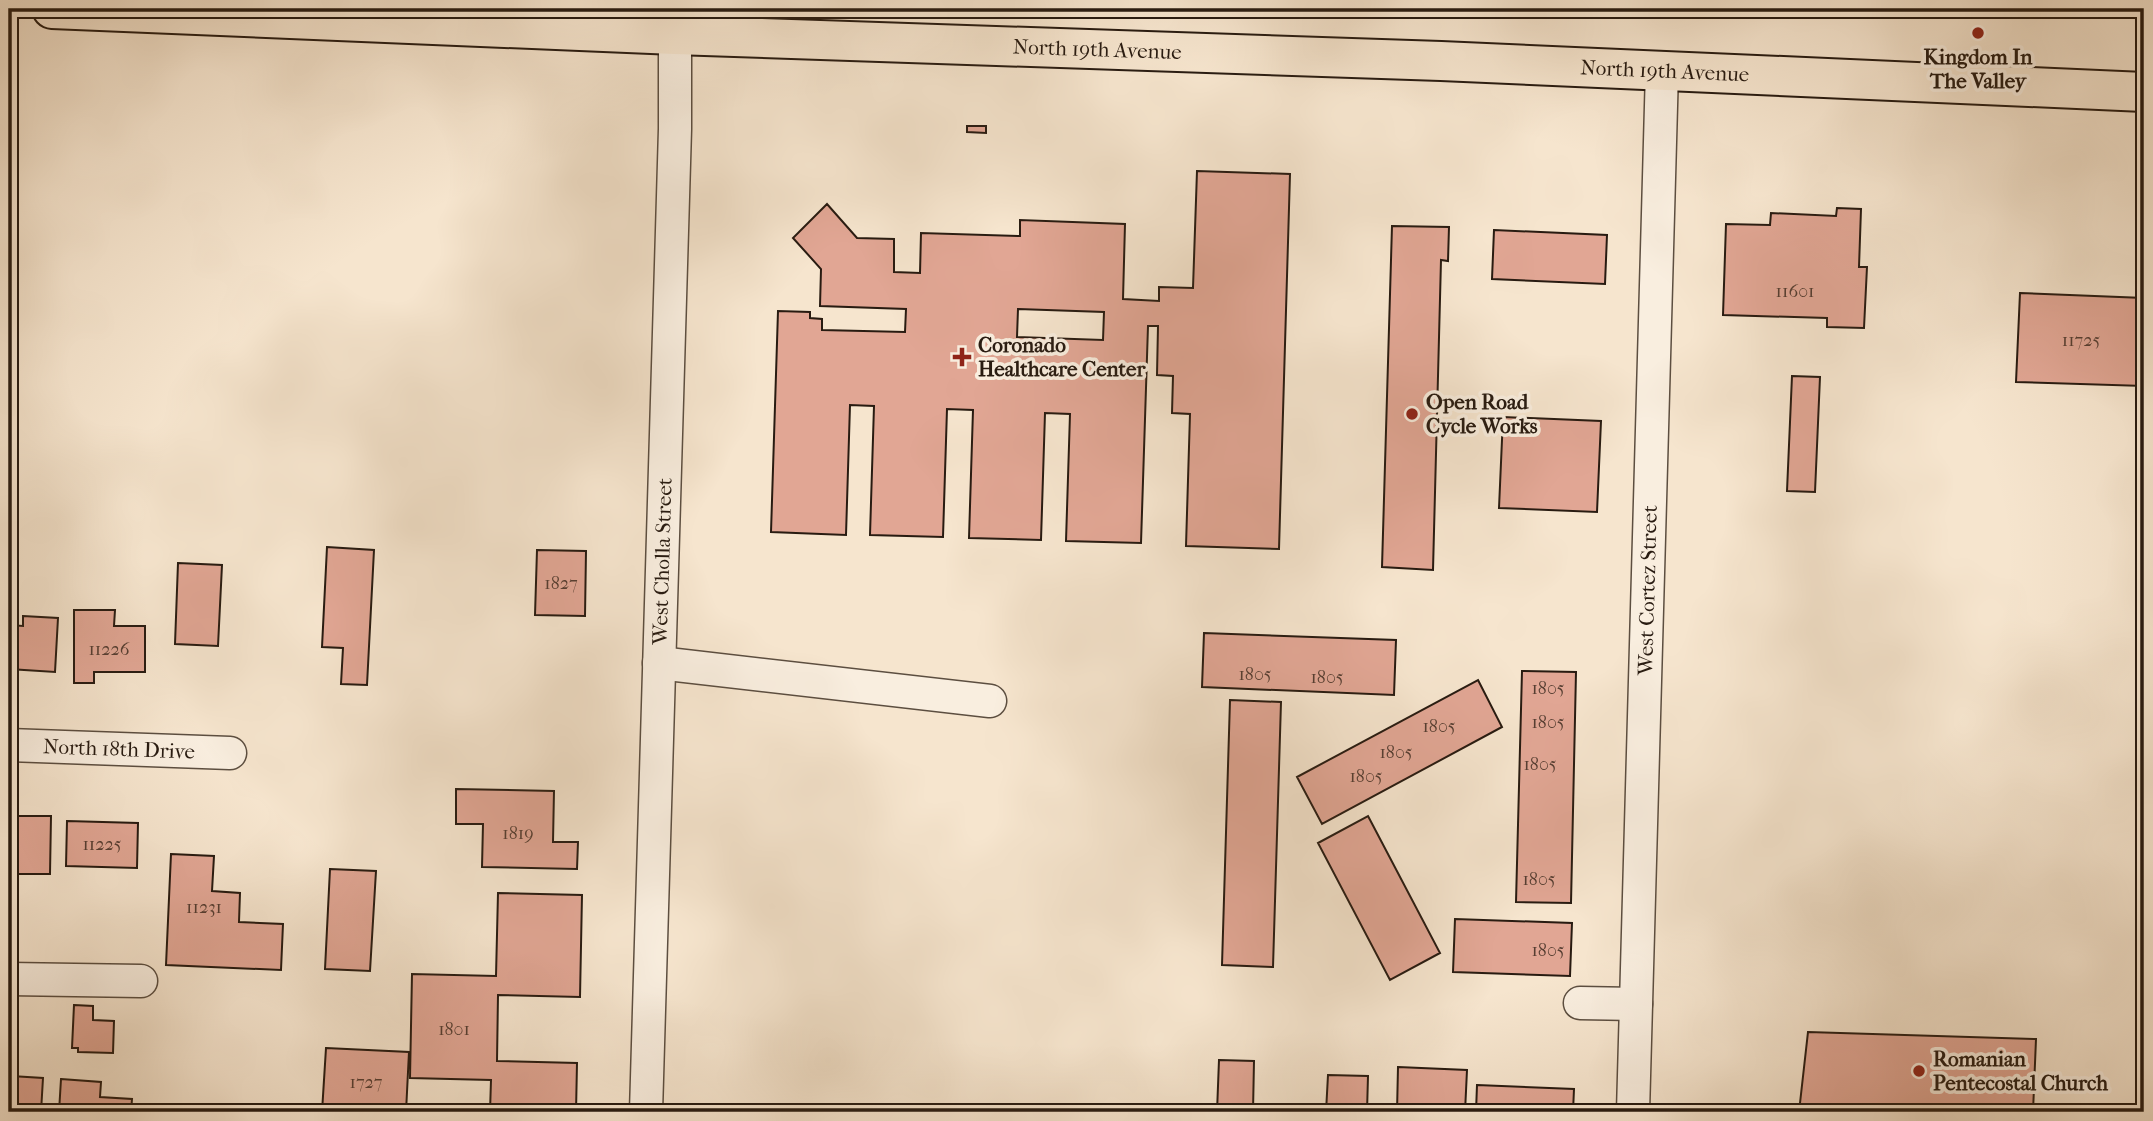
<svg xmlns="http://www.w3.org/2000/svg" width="2153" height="1121" font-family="'IM FELL French Canon',serif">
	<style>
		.building { fill: #e1a694; stroke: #281b11; stroke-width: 2; fill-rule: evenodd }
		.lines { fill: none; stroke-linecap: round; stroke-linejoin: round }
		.minor-casing { stroke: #5c4e40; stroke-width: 35 }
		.major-casing { stroke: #281b11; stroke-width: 42 }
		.minor { stroke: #f9eedf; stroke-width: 32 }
		.major { stroke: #f6e5ce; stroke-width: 38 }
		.poi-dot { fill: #8f2418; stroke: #f9eedf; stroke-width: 2.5 }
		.labels { text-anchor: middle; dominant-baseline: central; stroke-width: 7; stroke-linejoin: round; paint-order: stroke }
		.number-label { font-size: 18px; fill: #563e32 }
		.street-label { font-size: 21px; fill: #281b11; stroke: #f9eedf }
		.poi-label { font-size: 21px; font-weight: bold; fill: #281b11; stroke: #f9eedf; text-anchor: start }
	</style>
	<rect width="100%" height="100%" fill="#f6e5ce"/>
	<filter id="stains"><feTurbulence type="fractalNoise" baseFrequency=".00286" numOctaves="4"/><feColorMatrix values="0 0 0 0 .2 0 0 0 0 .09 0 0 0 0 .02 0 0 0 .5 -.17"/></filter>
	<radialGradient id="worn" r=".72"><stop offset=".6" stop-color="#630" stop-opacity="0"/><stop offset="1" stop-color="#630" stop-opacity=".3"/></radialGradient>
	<!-- building -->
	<path class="building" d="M967,126H986V133L967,132Z
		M1197,171L1290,174L1279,549L1186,546L1190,414L1172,413L1173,376L1157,375L1158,326H1148L1141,543L1066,541L1070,414L1045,413L1041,540L969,538L973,410L947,409L943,537L870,535L874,406L850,405L846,535L771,532L778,311L810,312V318L822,319V330L905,332L906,309L820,306L821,269L793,238L827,204L857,238L894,239V272L920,273L921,233L1020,236V220L1125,224L1123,299L1159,301V287L1193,288ZM1018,309L1104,312L1103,340L1017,337Z
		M1837,208L1861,209L1859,267H1867L1864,328L1827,327V318L1723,315L1726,224L1770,225L1771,213L1836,216Z
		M1392,226L1449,227L1448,261L1441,260L1433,570L1382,567Z
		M1494,230L1607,235L1605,284L1492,279Z
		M2020,293L2144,298V386L2016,382Z
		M1792,376L1820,377L1815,492L1787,491Z
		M1503,417L1601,421L1597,512L1499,508Z
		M327,547L374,550L367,685L341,684L343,648L322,647Z
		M537,550L586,551L585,616L535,615Z
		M178,563L222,565L218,646L175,644Z
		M74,610H115L114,626H145V672H94V683H74Z
		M23,616L58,618L55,672L9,669V625L23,626Z
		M1204,633L1396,640L1394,695L1202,687Z
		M1522,671L1576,672L1571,903L1516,902Z
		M1478,680L1502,727L1322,824L1297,777Z
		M1230,700L1281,702L1273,967L1222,965Z
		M456,789L554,791L553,842H578L577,869L482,867L483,824H456Z
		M9,816H51L50,874H18V862H9Z
		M1368,816L1440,953L1390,980L1318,843Z
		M67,821L138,823L137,868L66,866Z
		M171,854L214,856L212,891L240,893L239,922L283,924L281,970L166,965Z
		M330,869L376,871L370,971L325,969Z
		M498,893L582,895L580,997L498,995L497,1061L577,1063L576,1112H490L491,1080L410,1078L412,974L496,976Z
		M1455,919L1572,923L1570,976L1453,972Z
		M74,1005L93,1006V1020L114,1021L113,1053L78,1052V1048H72Z
		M1808,1032L2036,1039L2033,1112H1799Z
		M326,1048L409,1052L406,1112H322Z
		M1219,1060L1254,1061L1253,1112H1217Z
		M1398,1067L1467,1070L1465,1112H1397Z
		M1328,1075L1368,1076L1367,1112H1326Z
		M11,1076L43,1078L41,1112H9Z
		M61,1079L101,1082L100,1097L132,1099L131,1112H59Z
		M1477,1085L1574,1089L1573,1112H1476Z"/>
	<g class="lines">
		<defs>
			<g id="minor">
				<path d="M659,663L990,701"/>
				<path id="s1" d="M9,745L230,753"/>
				<path d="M9,979L141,981"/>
				<path d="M1580,1003L1636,1004"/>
				<path id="s2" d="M646,1112L675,129V9"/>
				<path id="s3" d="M1633,1112L1662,70"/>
			</g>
			<g id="major">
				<path id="s4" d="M52,9L675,35L1441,61L2144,92"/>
			</g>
		</defs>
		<!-- minor casing -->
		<use href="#minor" class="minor-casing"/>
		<!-- major casing -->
		<use href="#major" class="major-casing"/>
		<!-- minor -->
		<use href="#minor" class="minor"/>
		<!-- major -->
		<use href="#major" class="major"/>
	</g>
	<!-- markers -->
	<g class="poi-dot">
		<circle cx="1978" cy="33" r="7"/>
		<path d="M958.5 346.5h7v7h7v7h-7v7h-7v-7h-7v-7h7z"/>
		<circle cx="1412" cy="414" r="7"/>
		<circle cx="1919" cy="1071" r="7"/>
	</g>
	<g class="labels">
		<!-- number labels -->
		<g class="number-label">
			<text x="1795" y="291">11601</text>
			<text x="2081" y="340">11725</text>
			<text x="561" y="583">1827</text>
			<text x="109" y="649">11226</text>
			<text x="1255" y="674">1805</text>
			<text x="1327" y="677">1805</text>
			<text x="1548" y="688">1805</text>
			<text x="1548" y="722">1805</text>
			<text x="1439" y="726">1805</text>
			<text x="1396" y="752">1805</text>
			<text x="1540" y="764">1805</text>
			<text x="1366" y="776">1805</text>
			<text x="518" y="833">1819</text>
			<text x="102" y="844">11225</text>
			<text x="1539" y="879">1805</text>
			<text x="204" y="907">11231</text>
			<text x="1548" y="950">1805</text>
			<text x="454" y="1029">1801</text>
			<text x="366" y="1082">1727</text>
		</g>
		<!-- street labels -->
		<g class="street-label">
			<text stroke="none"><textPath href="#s4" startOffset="1046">North 19th Avenue</textPath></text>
			<text stroke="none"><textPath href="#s4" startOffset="1614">North 19th Avenue</textPath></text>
			<text stroke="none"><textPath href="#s2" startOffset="551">West Cholla Street</textPath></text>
			<text stroke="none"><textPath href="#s3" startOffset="522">West Cortez Street</textPath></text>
			<text stroke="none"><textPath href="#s1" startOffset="110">North 18th Drive</textPath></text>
		</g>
		<!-- poi labels -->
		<g class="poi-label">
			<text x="1978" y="57" text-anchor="middle">Kingdom In<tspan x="1978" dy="24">The Valley</tspan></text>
			<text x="978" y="345">Coronado<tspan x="978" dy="24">Healthcare Center</tspan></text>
			<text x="1426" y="402">Open Road<tspan x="1426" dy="24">Cycle Works</tspan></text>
			<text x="1933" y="1059">Romanian<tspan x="1933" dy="24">Pentecostal Church</tspan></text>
		</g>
	</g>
	<!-- margin -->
	<rect width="2153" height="1121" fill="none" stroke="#f6e5ce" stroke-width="35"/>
	<rect x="10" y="10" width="2132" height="1100" fill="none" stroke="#281b11" stroke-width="3.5"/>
	<rect x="18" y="18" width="2118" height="1086" fill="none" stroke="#281b11" stroke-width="2"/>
	<rect width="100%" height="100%" filter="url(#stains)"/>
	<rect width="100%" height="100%" fill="url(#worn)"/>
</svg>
